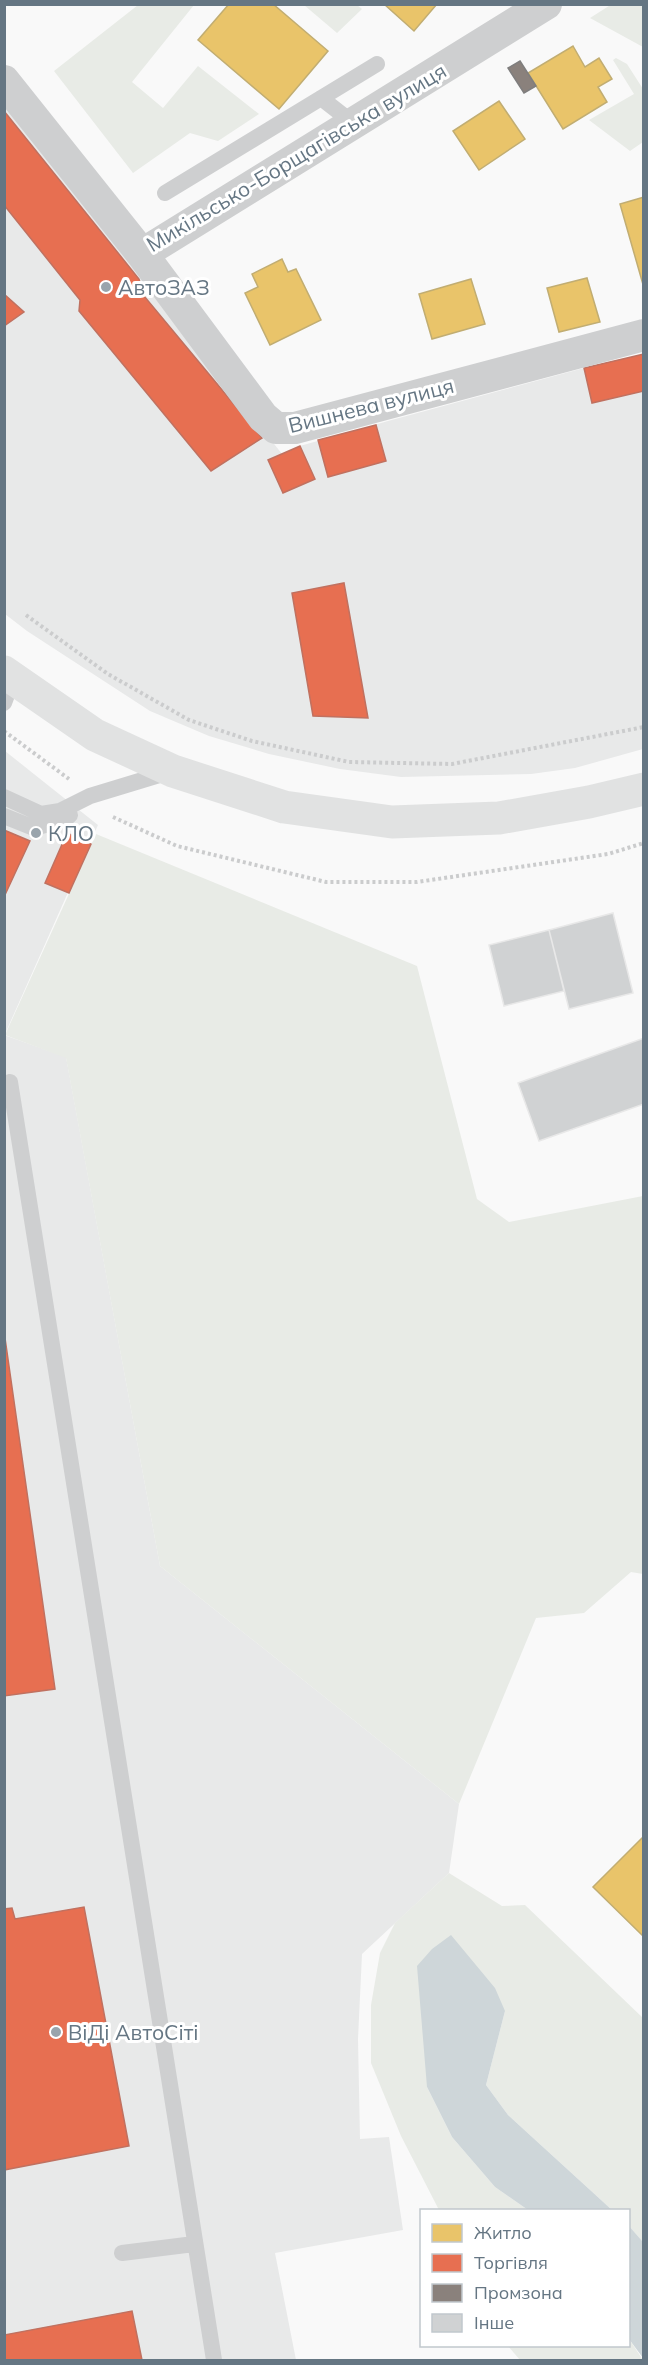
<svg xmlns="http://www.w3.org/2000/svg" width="648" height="2365" font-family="Mulish,sans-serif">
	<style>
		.built { fill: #e8e9e9 }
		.green { fill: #e8ebe6 }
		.water { fill: #ced6d9 }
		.homes { fill: #e9c46a; stroke: #c1ad72; stroke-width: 1.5 }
		.shops { fill: #e76f51; stroke: #c07160; stroke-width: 1.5 }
		.industry { fill: #8a817c; stroke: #7f7e7e; stroke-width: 1.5 }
		.building { fill: #d0d2d3; stroke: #e8e8e8; stroke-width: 1.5 }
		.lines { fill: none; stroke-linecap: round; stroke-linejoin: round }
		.path { stroke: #cbcccd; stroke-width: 4; stroke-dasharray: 3 3; stroke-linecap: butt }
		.service { stroke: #cecfd0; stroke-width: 16 }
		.minor { stroke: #cecfd0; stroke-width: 32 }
		.secondary { stroke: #e1e2e2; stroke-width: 33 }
		.poi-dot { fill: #99a4ac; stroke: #fff; stroke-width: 2 }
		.labels { text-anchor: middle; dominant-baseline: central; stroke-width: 6; stroke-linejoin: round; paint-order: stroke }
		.street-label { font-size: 21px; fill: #657683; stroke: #fff }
		.poi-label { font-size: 21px; fill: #657683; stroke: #fff; text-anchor: start }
	</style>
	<rect width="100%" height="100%" fill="#f9f9f9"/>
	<!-- built -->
	<path class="built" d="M4,99L282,454L300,446L388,421L584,368L643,354V749L575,768L531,774L401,777L340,769L269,754L209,736L150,711L27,631L5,614Z
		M5,751L98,825L5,1034Z
		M4,1035L66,1057L160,1566L459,1804L449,1873L362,1954L358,2039L360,2139L389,2137L403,2230L275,2253L296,2360H5Z"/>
	<!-- green -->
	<path class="green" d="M612,4L643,5V47L590,18Z
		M138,5H194L132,82L163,108L198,66L259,114L218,141L190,133L133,173L54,71Z
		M304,5H357L362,9L337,33Z
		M616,58L627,64L643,89V142L630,151L589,120L634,94L613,60Z
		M96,834L417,966L477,1199L509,1222L643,1196V1574L631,1572L584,1613L536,1618L459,1804L160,1566L66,1058L5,1035Z
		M449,1873L502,1906L525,1905L643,2018V2242L629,2226L628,2210H612L508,2115L486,2085L505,2011L427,2087L452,2137L495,2187L528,2210H439L401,2136L371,2063V2005L380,1953L395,1923Z
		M629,2339L643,2360H520L508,2346H628Z"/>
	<!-- water -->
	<path class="water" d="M451,1935L495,1988L505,2011L486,2085L508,2115L612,2210H528L495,2187L452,2137L427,2087L417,1966L432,1949Z
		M629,2226L643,2242V2358L629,2339Z"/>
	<!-- homes -->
	<path class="homes" d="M229,4H273L328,51L279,109L198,40Z
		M384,4H437L414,31Z
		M573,46L585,67L599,58L612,79L598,87L607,102L563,129L528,73Z
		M499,101L525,139L479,170L453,131Z
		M644,197V288L620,204Z
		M282,259L288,272L296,269L321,320L270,345L245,293L258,287L252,274Z
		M587,278L600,322L559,332L547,288Z
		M471,279L485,324L432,339L419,294Z
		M644,1836V1937L593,1887Z"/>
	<!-- shops -->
	<path class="shops" d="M4,111L139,279L144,296L262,438L211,471L79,311L80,300L4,205Z
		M4,294L24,312L4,326Z
		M644,354V391L592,403L584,368Z
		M376,425L386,461L328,477L318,440Z
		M300,446L315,479L283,493L268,460Z
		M344,583L368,718L313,716L292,593Z
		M4,830L30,841L4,897Z
		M67,833L91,844L69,893L45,883Z
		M4,1331L55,1689L4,1696Z
		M84,1907L129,2146L4,2170V1909L12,1908L15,1919Z
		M132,2311L142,2360H4V2335Z"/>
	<!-- industry -->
	<path class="industry" d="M520,61L536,86L524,93L508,68Z"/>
	<!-- building -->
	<path class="building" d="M613,913L633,993L569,1009L549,930Z
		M549,930L564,991L504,1006L489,945Z
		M644,1038V1104L539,1141L518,1083Z"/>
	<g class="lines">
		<!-- path -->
		<path class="path" d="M26,615L108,674L189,720L252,741L349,762L452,764L644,727
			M4,731L69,779
			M113,817L177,846L326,882H417L608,854L644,843"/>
		<!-- service -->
		<path class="service" d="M321,98L353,123
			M165,193L377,64
			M4,703L13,679
			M4,797L41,814L60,811L90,796L169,772
			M4,816L34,828L64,820L70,815
			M10,1082L214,2360
			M122,2253L194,2244"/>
		<!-- minor -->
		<path class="minor" d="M4,81L142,254L263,417L276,428H295L644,335
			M142,254L546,4"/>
		<!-- secondary -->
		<path class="secondary" d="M4,672L95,735L173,771L284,807L392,822L499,818L589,802L644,789"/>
	</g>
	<!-- markers -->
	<g class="poi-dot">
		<circle cx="106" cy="287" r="6"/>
		<circle cx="36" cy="833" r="6"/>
		<circle cx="56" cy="2032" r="6"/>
	</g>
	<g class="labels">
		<!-- street labels -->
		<g class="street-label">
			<text transform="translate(296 157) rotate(-31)">Микільсько-Борщагівська вулиця</text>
			<text transform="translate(371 405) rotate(-14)">Вишнева вулиця</text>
		</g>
		<!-- poi labels -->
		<g class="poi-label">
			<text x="118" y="287">АвтоЗАЗ</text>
			<text x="48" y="833">КЛО</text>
			<text x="68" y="2032">ВіДі АвтоСіті</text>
		</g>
	</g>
	<!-- border -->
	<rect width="648" height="2365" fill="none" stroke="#657683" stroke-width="12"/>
	<!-- legend -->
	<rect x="420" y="2209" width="210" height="138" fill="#ffffff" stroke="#c1c8cd" stroke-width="1.5"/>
	<rect x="432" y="2224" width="30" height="18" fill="#e9c46a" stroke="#c1c8cd" stroke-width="1.5"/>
	<text x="474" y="2239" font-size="18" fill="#657683">Житло</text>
	<rect x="432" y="2254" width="30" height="18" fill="#e76f51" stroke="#c1c8cd" stroke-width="1.5"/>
	<text x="474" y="2269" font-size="18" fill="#657683">Торгівля</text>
	<rect x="432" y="2284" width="30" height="18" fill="#8a817c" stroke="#c1c8cd" stroke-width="1.5"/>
	<text x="474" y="2299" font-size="18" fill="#657683">Промзона</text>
	<rect x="432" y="2314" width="30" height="18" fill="#d0d2d3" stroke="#c1c8cd" stroke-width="1.5"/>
	<text x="474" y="2329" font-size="18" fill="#657683">Інше</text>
</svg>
